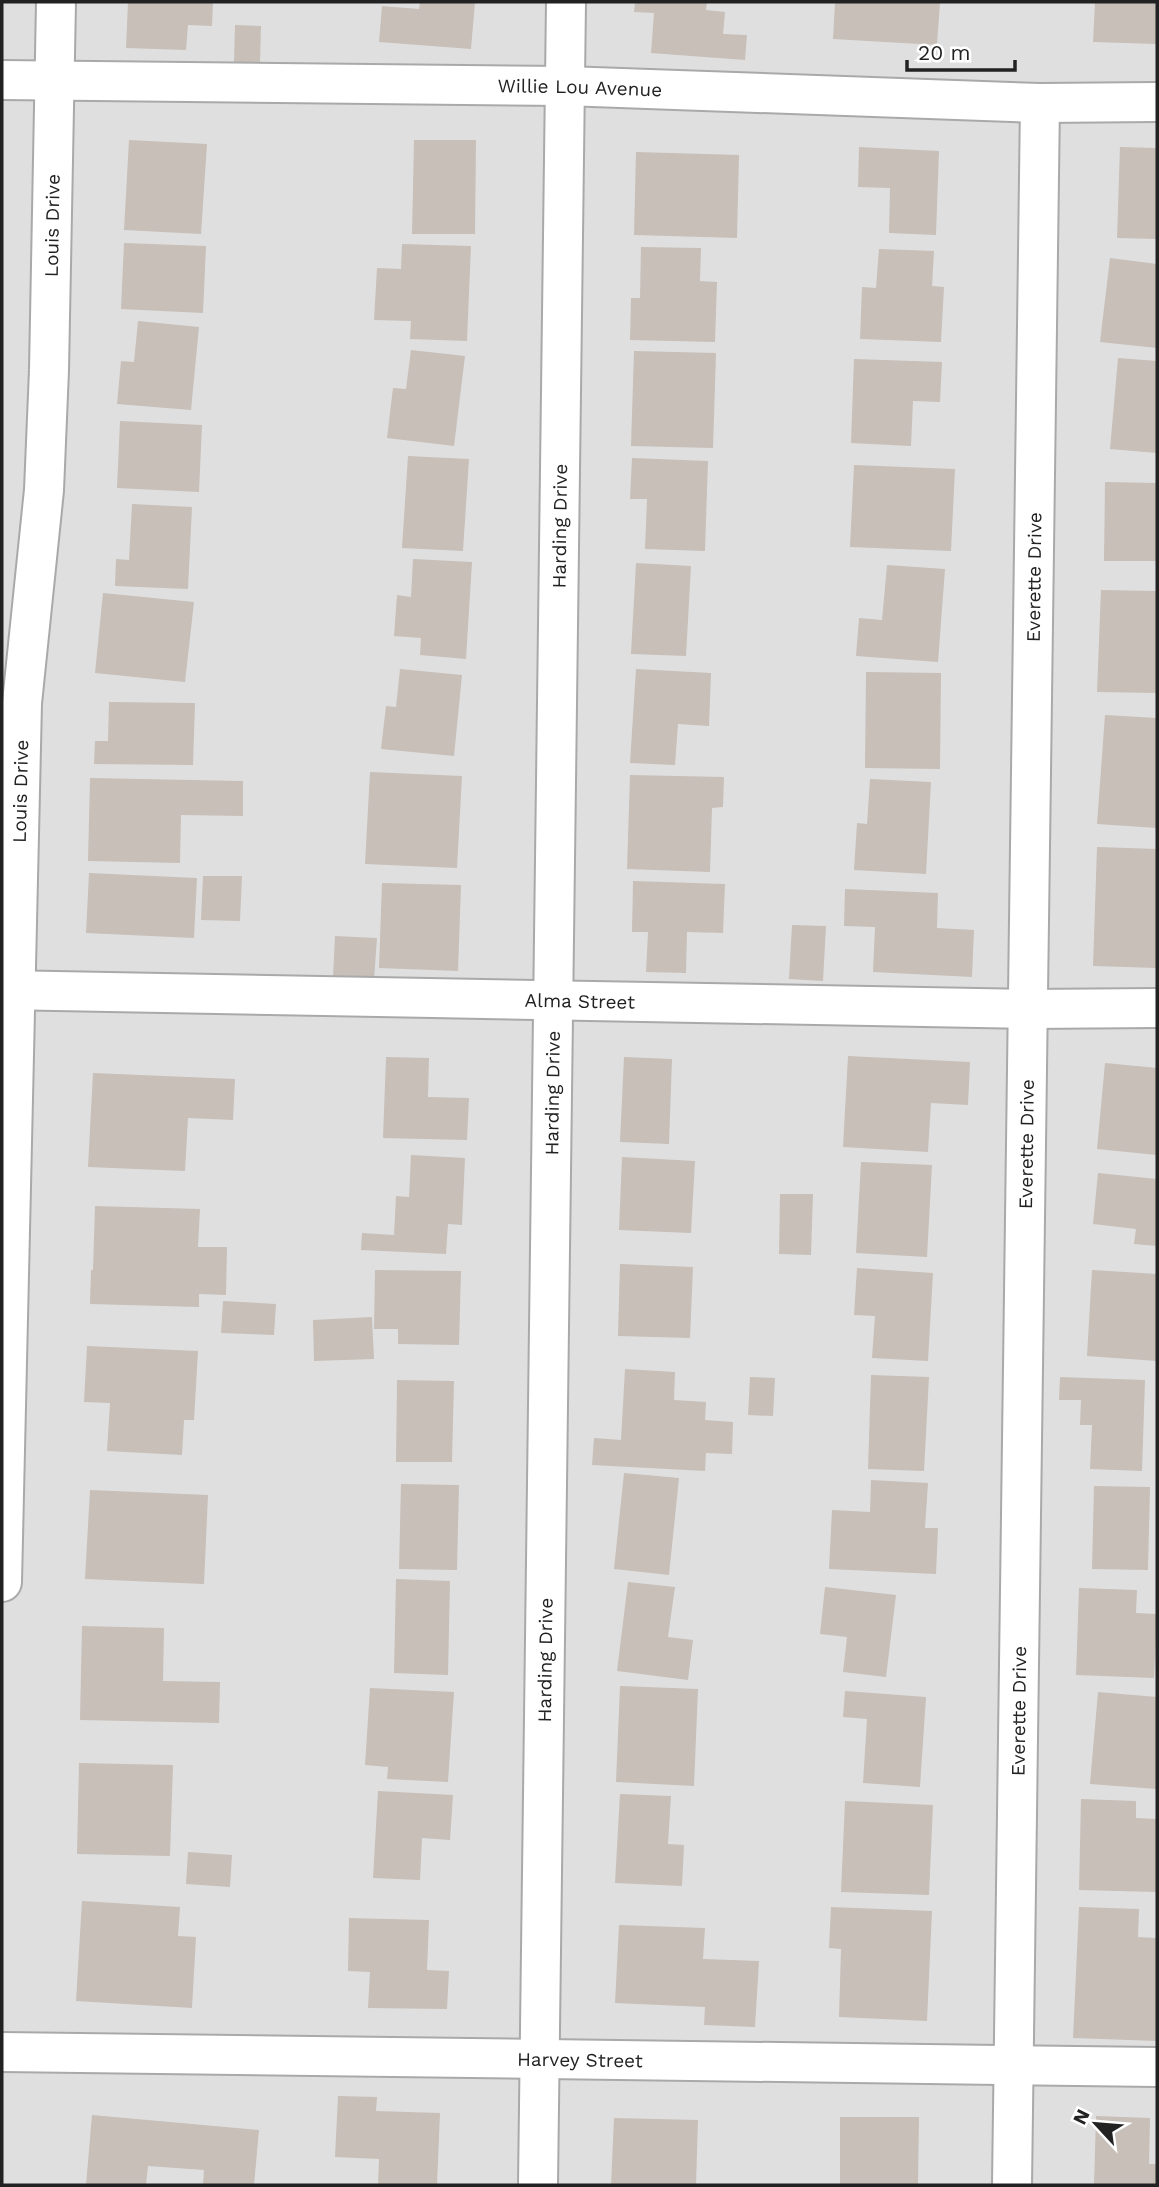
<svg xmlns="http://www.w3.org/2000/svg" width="1159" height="2187" font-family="'Work Sans',sans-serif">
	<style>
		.residential { fill: #e0dfdf }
		.building { fill: #c7bfb8 }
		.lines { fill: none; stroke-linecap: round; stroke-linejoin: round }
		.minor-casing { stroke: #a9a9a9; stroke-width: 42 }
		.tertiary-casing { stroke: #a9a9a9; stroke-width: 42 }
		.minor { stroke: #fff; stroke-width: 38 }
		.tertiary { stroke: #fff; stroke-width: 38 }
		.labels { text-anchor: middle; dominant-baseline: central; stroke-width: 5; stroke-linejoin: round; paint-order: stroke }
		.street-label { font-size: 19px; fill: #222; stroke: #fff }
	</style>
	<rect width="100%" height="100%" fill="#f2efe9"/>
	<!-- residential -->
	<path class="residential" d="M2,2H1157V2185H2Z"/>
	<!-- building -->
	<path class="building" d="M128,2H213L212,26L188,25L186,50L126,48Z
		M420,2H475L471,49L379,42L382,6L419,9Z
		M635,2H707L706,10L725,12L723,34L747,35L745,60L651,53L654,13L634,12Z
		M835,2H940L937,45L833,39Z
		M1095,2H1157V44L1093,42Z
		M235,25L261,26L260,62H234Z
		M129,140L207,144L201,234L124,230Z
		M414,140H476L475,234H412Z
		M859,147L939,151L936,235L889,233L890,188L858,187Z
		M1120,147L1157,148V239L1117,238Z
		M636,152L739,155L737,238L634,235Z
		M124,243L206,246L203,313L121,309Z
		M402,244L471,246L467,341L410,339L411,321L374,320L377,268L401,269Z
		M641,247L701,248L700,281L717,282L715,342L630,340L631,298H640Z
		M879,249L934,251L932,286L944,287L941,342L860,339L862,287L876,288Z
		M1110,258L1157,264V348L1100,342Z
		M138,321L199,327L191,410L117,404L121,361L134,362Z
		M411,350L465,356L454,446L387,438L393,388L406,389Z
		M634,351L716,353L713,448L631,446Z
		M1118,358L1157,361V453L1110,449Z
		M854,359L942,362L940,402L913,401L911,446L851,443Z
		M120,421L202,425L199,492L117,488Z
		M408,456L469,459L463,551L402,548Z
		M632,458L708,461L705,551L645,549L647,499H630Z
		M854,465L955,469L951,551L850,547Z
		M1105,482L1157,483V561H1104Z
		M132,504L192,507L188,589L115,586L116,559L129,560Z
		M413,559L472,562L466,659L420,655L421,638L394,636L397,595L411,597Z
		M636,563L691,566L686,656L631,654Z
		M887,565L945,569L938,662L856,656L859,618L882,620Z
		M1101,590L1157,591V693L1097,692Z
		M103,593L194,602L185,682L95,673Z
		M400,669L462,675L454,756L381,749L386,706L396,707Z
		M636,669L711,673L709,726L678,724L675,765L630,763Z
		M866,672L941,673L940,769L865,768Z
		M109,702L195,703L193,765L94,764L95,741H108Z
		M1105,715L1157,718V828L1097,824Z
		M370,772L462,776L457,868L365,864Z
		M630,775L724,777L723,807L712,808L710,872L627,869Z
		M90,778L243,781V816L181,815L180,863L88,861Z
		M870,779L931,782L926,874L854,870L857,823L867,824Z
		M1097,847L1157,849V968L1093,966Z
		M89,873L197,878L194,938L86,933Z
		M203,876H242L240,921L201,920Z
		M633,881L725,884L723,933L687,932L686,973L646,972L648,932H632Z
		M382,883L461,885L458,971L379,968Z
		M845,889L938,893L937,928L974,930L972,977L873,972L875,927L844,926Z
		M792,925L826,926L823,981L789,979Z
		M335,936L377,938L374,980L333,977Z
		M848,1056L970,1062L968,1105L931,1103L928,1152L843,1147Z
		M386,1057L429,1058L428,1097L469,1098L467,1140L383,1138Z
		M624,1057L672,1059L669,1144L620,1142Z
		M1105,1063L1157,1068V1155L1097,1149Z
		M93,1073L235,1079L233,1120L188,1118L185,1171L88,1167Z
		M411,1155L465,1158L462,1225L448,1224L446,1254L361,1250L362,1233L394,1235L396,1196L409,1197Z
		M622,1157L695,1161L691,1233L619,1230Z
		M861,1162L932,1165L927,1257L856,1253Z
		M1098,1173L1157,1179V1246L1134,1244L1136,1229L1093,1224Z
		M780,1194H813L811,1255L779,1254Z
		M95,1206L200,1209L198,1247H227L226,1295L199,1294V1307L90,1304L91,1270H93Z
		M620,1264L693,1267L690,1338L618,1336Z
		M857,1268L933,1273L928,1361L872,1358L875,1316L854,1315Z
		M375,1270L461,1271L459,1345L398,1344V1329H374Z
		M1092,1270L1157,1274V1361L1087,1356Z
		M223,1301L276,1304L274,1335L221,1333Z
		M372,1317L374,1359L314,1361L313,1320Z
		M87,1346L198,1351L194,1420H184L182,1455L107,1451L110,1403L84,1402Z
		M625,1369L675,1372L674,1400L706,1402L705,1420L733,1422L732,1454L706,1453L705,1471L592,1465L594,1438L621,1440Z
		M871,1375L929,1377L924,1471L868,1469Z
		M750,1377L775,1378L773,1416L748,1415Z
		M1060,1377L1145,1380L1142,1471L1090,1469L1092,1425H1080L1081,1400H1059Z
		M397,1380L454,1381L452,1462H396Z
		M624,1473L679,1478L669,1575L614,1569Z
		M871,1480L928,1483L925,1528H938L936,1574L829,1569L832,1510L870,1512Z
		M401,1484L459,1485L457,1570L399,1569Z
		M1094,1486L1150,1487L1148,1570L1092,1569Z
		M90,1490L208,1495L204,1584L85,1579Z
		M396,1579L450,1581L448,1675L394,1673Z
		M628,1582L675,1587L668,1637L693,1640L688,1680L617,1671Z
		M825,1587L896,1595L886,1677L843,1672L847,1637L820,1634Z
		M1079,1588L1137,1590L1136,1613L1157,1614L1154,1678L1076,1675Z
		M82,1626L164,1628L163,1681L220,1682L219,1723L80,1720Z
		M620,1686L698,1689L694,1786L616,1782Z
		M370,1688L454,1692L448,1782L387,1779L388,1767L365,1765Z
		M845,1691L926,1697L920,1787L863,1783L867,1719L843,1717Z
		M1098,1692L1157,1697V1789L1090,1784Z
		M79,1763L173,1765L170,1856L77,1854Z
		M378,1791L453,1795L450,1840L422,1838L420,1880L373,1878Z
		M620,1794L671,1796L668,1844L684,1845L682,1886L615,1883Z
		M1081,1799L1136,1801V1818L1157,1819V1892L1079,1890Z
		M845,1801L933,1805L929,1895L841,1892Z
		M188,1852L232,1855L230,1887L186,1884Z
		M82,1901L180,1907L178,1936L196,1937L192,2008L76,2001Z
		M831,1907L932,1911L927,2021L839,2017L841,1949L829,1948Z
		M1079,1907L1139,1909L1138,1937L1157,1938V2041L1073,2038Z
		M349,1918L429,1920L427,1970L449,1971L447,2009L368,2008L370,1972L348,1971Z
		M619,1925L705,1928L703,1959L759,1961L755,2027L704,2025L705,2007L615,2003Z
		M338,2096L377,2097L376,2111L440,2113L437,2185H378L379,2159L335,2157Z
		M92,2115L259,2130L254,2185H203L204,2170L148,2166L146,2185H86Z
		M1096,2116L1150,2118L1149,2164H1157V2185H1094Z
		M840,2117H919L918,2185H840Z
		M614,2118L698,2120L696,2185H611Z"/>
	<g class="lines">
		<defs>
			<g id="minor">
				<path id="s1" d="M2,80L565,86L1040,103L1157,102"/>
				<path id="s2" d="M2,1582L22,703L44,490L49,370L56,2"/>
				<path id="s3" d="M2,2052L1157,2067"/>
				<path id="s4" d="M538,2185L566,2"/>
				<path id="s5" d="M1012,2185L1040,103"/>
			</g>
			<g id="tertiary">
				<path id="s6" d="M2,990L1027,1009L1157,1008"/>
			</g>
		</defs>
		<!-- minor casing -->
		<use href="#minor" class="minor-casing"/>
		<!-- tertiary casing -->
		<use href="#tertiary" class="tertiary-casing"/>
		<!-- minor -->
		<use href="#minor" class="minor"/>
		<!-- tertiary -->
		<use href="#tertiary" class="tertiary"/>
	</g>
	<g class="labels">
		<!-- street labels -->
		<g class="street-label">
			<text stroke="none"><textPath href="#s1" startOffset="578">Willie Lou Avenue</textPath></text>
			<text stroke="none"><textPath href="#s2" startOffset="1358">Louis Drive</textPath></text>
			<text stroke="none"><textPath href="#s4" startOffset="1659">Harding Drive</textPath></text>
			<text stroke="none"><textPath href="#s5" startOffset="1608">Everette Drive</textPath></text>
			<text stroke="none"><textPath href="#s2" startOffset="791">Louis Drive</textPath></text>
			<text stroke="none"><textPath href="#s6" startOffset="578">Alma Street</textPath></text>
			<text stroke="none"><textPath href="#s4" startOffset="1092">Harding Drive</textPath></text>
			<text stroke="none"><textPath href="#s5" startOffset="1041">Everette Drive</textPath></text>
			<text stroke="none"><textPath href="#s4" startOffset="525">Harding Drive</textPath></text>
			<text stroke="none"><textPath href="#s5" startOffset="474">Everette Drive</textPath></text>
			<text stroke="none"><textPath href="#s3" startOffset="578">Harvey Street</textPath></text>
		</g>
	</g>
	<!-- border -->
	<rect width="1159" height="2187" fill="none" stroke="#222222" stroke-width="7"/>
	<!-- north arrow -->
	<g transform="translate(1096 2124) rotate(296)" stroke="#ffffff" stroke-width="5" paint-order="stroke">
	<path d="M0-5L12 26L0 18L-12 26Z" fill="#222222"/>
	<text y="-10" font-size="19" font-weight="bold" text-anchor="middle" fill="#222222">N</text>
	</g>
	<!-- scale -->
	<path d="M907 60v10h108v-10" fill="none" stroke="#222222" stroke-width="3.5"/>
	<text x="918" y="60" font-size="21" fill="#222222" stroke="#ffffff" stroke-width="5" paint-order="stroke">20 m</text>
</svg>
